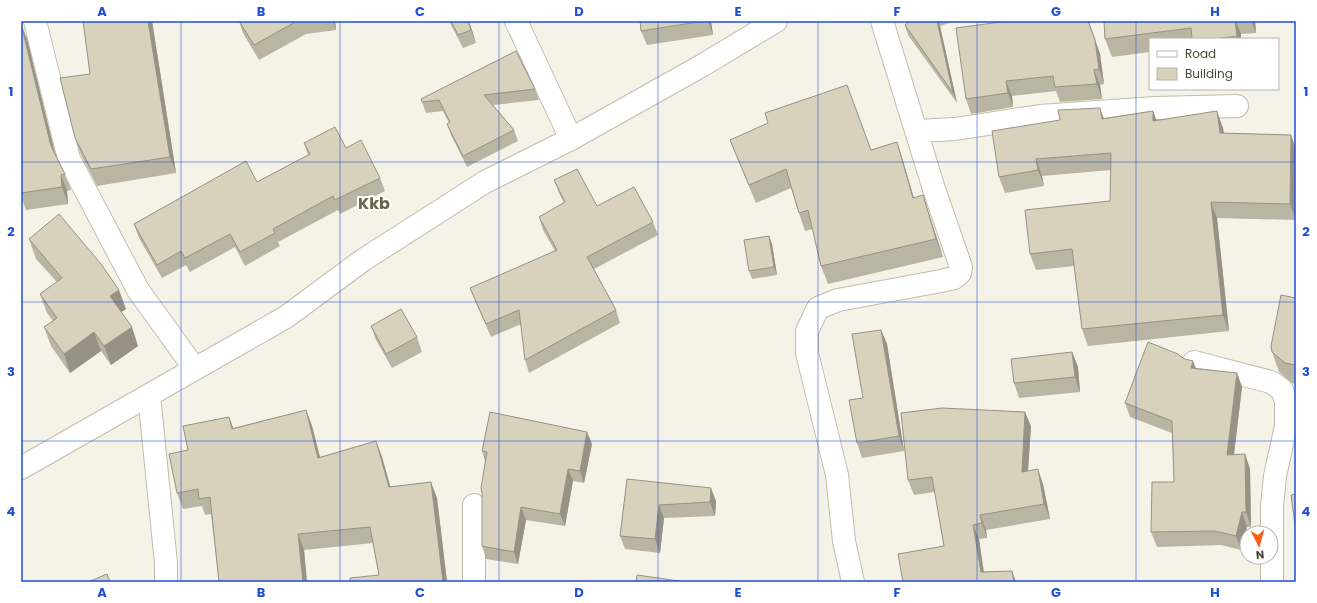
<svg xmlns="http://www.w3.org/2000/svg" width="1317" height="603" font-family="Poppins,sans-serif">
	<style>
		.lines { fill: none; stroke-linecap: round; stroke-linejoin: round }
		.minor-casing { stroke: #c2bda9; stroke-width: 24 }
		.minor { stroke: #fff; stroke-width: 22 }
		.wall { fill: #bab4a2 }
		.shaded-wall { fill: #979284 }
		.building { fill: #d8d1bc; stroke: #979284 }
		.grid { fill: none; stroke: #1d4ed8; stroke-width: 1; stroke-opacity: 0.55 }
		.labels { text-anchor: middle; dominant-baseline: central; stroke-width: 4; stroke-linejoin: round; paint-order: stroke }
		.quarter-label { font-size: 16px; font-weight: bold; fill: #6d654c; stroke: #fff }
		.neatline { fill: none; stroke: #1d4ed8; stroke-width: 1.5 }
		.grid-label { font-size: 13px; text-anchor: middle; font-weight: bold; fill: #1d4ed8 }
	</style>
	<rect width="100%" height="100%" fill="#f5f3e8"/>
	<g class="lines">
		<defs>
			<path id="minor" d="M35,21L69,159L138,290L195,369
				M516,21L571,139
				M917,131L955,129L1040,116L1155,108L1237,106
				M1194,362L1271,382L1282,390L1286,401V426L1275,476L1272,506V582
				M149,395L166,563V582
				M21,468L286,317L363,260L485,182L571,139L703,65L776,21
				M474,505V582
				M853,582L844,541L837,475L807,353V331L818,308L838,300L941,281L954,278L960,273L961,267L934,189L882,21"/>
		</defs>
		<!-- minor casing -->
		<use href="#minor" class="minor-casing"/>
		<!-- minor -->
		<use href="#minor" class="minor"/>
	</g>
	<!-- wall -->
	<path class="wall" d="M83,21H152L176,173L97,186L81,155L75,138L90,74Z
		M239,21H335L336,30L306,34L259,60L243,33Z
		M449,21H469L476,43L463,48Z
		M640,21H711L713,35L647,45L641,31Z
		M910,21H955L940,26L957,103L908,35L905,25Z
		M1008,21H1089L1100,54L1104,84L1100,85L1102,99L1060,102L1056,91L1012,96L1013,107L971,114L966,99Z
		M1104,21H1255L1256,33L1241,34V39H1150V52L1112,57L1105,39Z
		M21,24L27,39L55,153L65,174L71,190L67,191L68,204L26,210L21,196Z
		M535,89L539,100L493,105L514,130L518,141L467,167L451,135L447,124L449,123L443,111L426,113L421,99Z
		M1153,111L1156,120L1223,128L1224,133L1291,135L1296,220L1217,218L1229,331L1088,346L1082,329L1074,266L1036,270L1030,254L1110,201L1111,170L1042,176L1044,186L1005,193L999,177L1104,118Z
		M730,140L871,150L897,142L903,161L914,198L923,195L929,214L943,257L828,284L821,266L813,229L805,231L799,213L791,188L756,203L737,158Z
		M304,143L346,148L380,178L385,191L340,214L338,210L278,242L280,246L245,266L235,247L190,272L186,265L162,278L139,238L134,224L257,182L308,155Z
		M554,180L597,206L653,222L658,235L594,269L616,310L620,323L529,373L525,360L521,324L491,337L475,301L470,288L555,251L543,230L539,217L564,203L559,193Z
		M769,236L772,244L777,275L752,279L749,271Z
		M29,239L126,309L121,312L138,346L111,365L101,351L70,373L51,346L44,327L53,321L47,313L40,294L57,282L36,259Z
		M1296,298V384L1292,383L1279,372L1272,352Z
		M371,326L417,337L422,352L392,368L376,340Z
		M881,330L887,344L904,451L862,458L857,443L863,398Z
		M1072,352L1078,367L1080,392L1019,398L1014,383Z
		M1180,356L1196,368L1237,373L1242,387L1234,455L1245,454L1250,469L1251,527H1247L1241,550L1221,545L1157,547L1151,532L1174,482L1172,433L1130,417L1125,403Z
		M306,410L312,426L320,457L376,441L382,457L390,486L437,498L447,582H350L379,575L373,543L304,550L307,582H219L211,514L205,515L202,506L183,509L177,493L188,450L229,417L233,428Z
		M1031,426L1028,471L1043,484L1050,519L986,530L987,538L979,539L984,572L1012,571L1016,582H903L944,546L935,492L914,495L908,480Z
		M592,444L584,483L573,481L565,526L526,520L518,564L486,559L482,546L485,461L482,451Z
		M627,479L716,501L715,516L664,518L660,553L625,549L620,536Z"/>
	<!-- shaded-wall -->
	<path class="shaded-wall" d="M148,21H152L176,173L170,157Z
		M333,21H335L336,30Z
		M468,21H469L476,43L471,30Z
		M708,21H711L713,35Z
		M937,21H938L940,26L957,103L953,93Z
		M1088,21L1100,54L1104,84L1099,69Z
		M1235,21H1236L1241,34V39H1238L1237,36Z
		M1251,21H1255L1256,33Z
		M21,24L27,39L57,162L51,146Z
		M1094,70L1100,85L1102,99L1097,84Z
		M1006,81L1012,96L1013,107L1008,93Z
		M1100,108L1106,124L1102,119Z
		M1153,111L1159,127L1153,121Z
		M1217,111L1223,128L1226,150L1220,133Z
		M1291,135L1296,149V220L1290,204Z
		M897,142L903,161L919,216L913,198Z
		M1036,159L1042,176L1044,186L1038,170Z
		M61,175L67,191L68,204L62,187Z
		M923,195L929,214L943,257L936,239Z
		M1211,202L1217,218L1229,331L1223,315Z
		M769,236L772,244L777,275L774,267Z
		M119,290L126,309L117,315L110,296Z
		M132,327L138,346L111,365L104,346Z
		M881,330L887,344L904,451L899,436Z
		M94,332L101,351L70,373L64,354Z
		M1072,352L1078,367L1080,392L1075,377Z
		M1193,361L1199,376L1191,368Z
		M1237,373L1242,387L1232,470L1227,455Z
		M306,410L312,426L324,474L318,458Z
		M1025,412L1031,426L1027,486L1022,472Z
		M229,417L235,433L232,429Z
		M587,432L592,444L584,483L580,471Z
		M376,441L382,457L395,503L389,487Z
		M1245,454L1250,469L1251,527L1246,512Z
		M568,469L573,481L565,526L560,514Z
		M1038,469L1043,484L1050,519L1044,504Z
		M431,482L437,498L447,582H443Z
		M711,488L716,501L715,516L710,502Z
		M659,505L664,518L660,553L655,539Z
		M521,507L526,520L518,564L514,552Z
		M1242,512L1247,527L1241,550L1236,536Z
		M980,515L986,530L987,538L982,523Z
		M973,525L979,539L985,582L981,572Z
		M298,534L304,550L307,582H303Z
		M1012,571L1016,582H1014Z"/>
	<!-- building -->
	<path class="building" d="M83,21H148L170,157L91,169L75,138L60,78L90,74Z
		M239,21H297L254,45Z
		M451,21H468L471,30L458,35Z
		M640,21H704L641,31Z
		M910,21H937L953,93L905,25Z
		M1008,21H1088L1095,40L1099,69L1094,70L1097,84L1055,87L1053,76L1006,81L1008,93L966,99L956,28Z
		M1104,21H1235L1237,36L1214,39H1192L1191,28L1105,39Z
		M21,24L51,146L65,174L61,175L62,187L21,193Z
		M516,51L535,89L484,95L514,130L463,156L447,124L450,122L439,100L422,102L421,99Z
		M847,85L871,150L897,142L913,198L923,195L936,239L821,266L808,210L799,213L786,169L749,185L730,140L768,123L765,113Z
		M1100,108L1102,119L1153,111V121L1217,111L1220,133L1291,135L1290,204L1211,202L1223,315L1082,329L1072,249L1030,254L1025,210L1110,201L1111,153L1036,159L1038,170L999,177L992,131L1060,120L1058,110Z
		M335,127L346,148L361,140L380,178L335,200L333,196L273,229L275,233L240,252L230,234L185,258L181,251L157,265L134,224L246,161L257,182L310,154L304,143Z
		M577,169L597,206L634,187L653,222L587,257L616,310L525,360L519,310L486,324L470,288L557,250L539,217L565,202L554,180Z
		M59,214L101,264L119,290L110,296L132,327L104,346L94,332L64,354L44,327L57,318L40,294L62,278L29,239Z
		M769,236L774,267L749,271L744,240Z
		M1281,295L1296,298V365L1285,363L1272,352L1271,346Z
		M401,309L417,337L386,354L371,326Z
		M881,330L899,436L857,443L849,400L863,398L852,334Z
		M1148,342L1178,354L1180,356L1185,359L1193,361L1191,368L1237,373L1227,455L1245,454L1246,512H1242L1236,536L1215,531L1151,532L1152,482H1174L1172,421L1125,403Z
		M1072,352L1075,377L1014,383L1011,359Z
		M942,408L1025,412L1022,472L1038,469L1044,504L980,515L982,523L973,525L981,572L1012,571L1014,582H903L898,554L944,546L932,477L908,480L901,413Z
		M306,410L318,458L376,441L389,487L431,482L443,582H350V578L379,575L370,527L298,534L303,582H219L210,497L199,499L198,489L177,493L169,454L188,450L183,426L229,417L232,429Z
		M490,412L587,432L580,471L568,469L560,514L521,507L514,552L482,546V493L481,488L487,452L482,451Z
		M627,479L711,488L710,502L659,505L655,539L620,536Z
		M1296,494V533L1291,495Z
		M107,574L110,582H88Z
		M637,575L686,582H636Z"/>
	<!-- grid -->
	<path class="grid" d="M181,21V582M340,21V582M499,21V582M658,21V582M818,21V582M977,21V582M1136,21V582M21,162H1296M21,302H1296M21,441H1296"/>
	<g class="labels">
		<!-- quarter labels -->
		<g class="quarter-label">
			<text x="374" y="203">Kkb</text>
		</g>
	</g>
	<!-- border -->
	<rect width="1317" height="603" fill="none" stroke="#ffffff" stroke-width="44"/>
	<!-- legend -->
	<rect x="1149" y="38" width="130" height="52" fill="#ffffff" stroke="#b6b5ae"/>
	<rect x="1157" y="51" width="20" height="6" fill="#ffffff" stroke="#b6b5ae"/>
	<text x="1185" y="58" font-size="12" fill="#494535">Road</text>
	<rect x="1157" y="68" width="20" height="12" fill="#d8d1bc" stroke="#b6b5ae"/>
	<text x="1185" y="78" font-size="12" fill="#494535">Building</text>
	<!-- north arrow -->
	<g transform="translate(1259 545) rotate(174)"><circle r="19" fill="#ffffff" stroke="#b6b5ae"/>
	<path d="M0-3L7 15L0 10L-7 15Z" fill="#ff5d15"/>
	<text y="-6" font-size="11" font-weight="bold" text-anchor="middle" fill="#494535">N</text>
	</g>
	<rect x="22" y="22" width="1273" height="559" class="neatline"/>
	<g class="grid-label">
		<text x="102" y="16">A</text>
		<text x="261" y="16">B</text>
		<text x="420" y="16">C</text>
		<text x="579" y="16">D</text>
		<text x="738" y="16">E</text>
		<text x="897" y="16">F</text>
		<text x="1056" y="16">G</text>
		<text x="1215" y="16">H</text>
		<text x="11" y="96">1</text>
		<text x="1306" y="96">1</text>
		<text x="11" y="236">2</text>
		<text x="1306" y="236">2</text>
		<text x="11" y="376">3</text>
		<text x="1306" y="376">3</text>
		<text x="11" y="516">4</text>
		<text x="1306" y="516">4</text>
		<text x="102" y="597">A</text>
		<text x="261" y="597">B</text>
		<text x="420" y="597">C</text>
		<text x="579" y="597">D</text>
		<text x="738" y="597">E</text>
		<text x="897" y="597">F</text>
		<text x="1056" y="597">G</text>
		<text x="1215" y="597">H</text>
	</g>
</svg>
